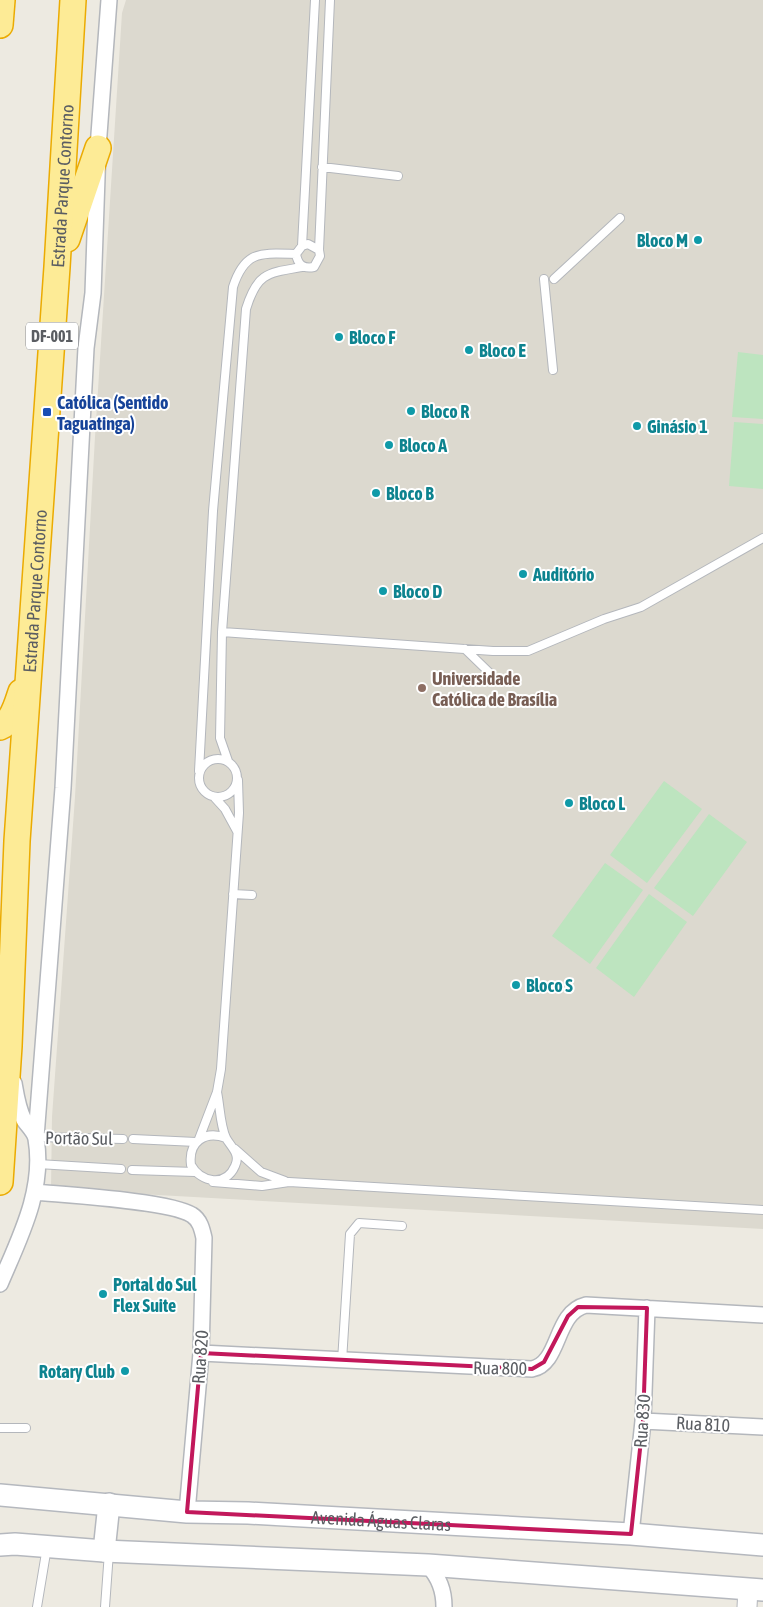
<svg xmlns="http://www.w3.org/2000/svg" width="763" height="1607" font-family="'Asap Condensed',sans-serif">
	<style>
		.education { fill: #dcd9cf }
		.green { fill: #bde4bf }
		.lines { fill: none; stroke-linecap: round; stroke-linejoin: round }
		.service-casing { stroke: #b4b7bc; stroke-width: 10 }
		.minor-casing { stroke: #b4b7bc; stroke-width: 18 }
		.tertiary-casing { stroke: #b4b7bc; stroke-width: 21 }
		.secondary-casing { stroke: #b5b8be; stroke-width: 24 }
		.trunk-casing { stroke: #ebab02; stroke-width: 28 }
		.service { stroke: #fff; stroke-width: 8 }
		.minor { stroke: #fff; stroke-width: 15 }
		.tertiary { stroke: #fff; stroke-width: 19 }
		.secondary { stroke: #fff; stroke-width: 21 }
		.trunk { stroke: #fdeb96; stroke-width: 25 }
		.marked { fill: none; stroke: #c2185b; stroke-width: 4; stroke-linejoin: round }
		.culture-dot { fill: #0f9aa8; stroke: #fff; stroke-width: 2 }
		.transit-dot { fill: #1a4fb4; stroke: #fff; stroke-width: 2 }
		.education-dot { fill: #8d6e63; stroke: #fff; stroke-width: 2 }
		.labels { text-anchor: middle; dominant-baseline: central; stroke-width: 4; stroke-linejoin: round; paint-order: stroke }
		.shield { fill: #fff; stroke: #8c8e91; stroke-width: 1 }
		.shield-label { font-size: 16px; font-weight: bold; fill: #5a5d62 }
		.street-label { font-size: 18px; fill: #5a5d62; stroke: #fff }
		.culture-label { font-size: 18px; font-weight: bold; fill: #0d838f; stroke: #fff; text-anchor: start }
		.transit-label { font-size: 18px; font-weight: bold; fill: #164399; stroke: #fff; text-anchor: start }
		.education-label { font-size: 18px; font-weight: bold; fill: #785e54; stroke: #fff; text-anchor: start }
	</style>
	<rect width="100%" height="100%" fill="#edeae1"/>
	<!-- education -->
	<path class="education" d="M126,0H763V1229L51,1189L52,1117L75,797L95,437L122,13Z"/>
	<!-- green -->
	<path class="green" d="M738,352L763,355V419L732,417Z
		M734,422L763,424V489L729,486Z
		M664,781L702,809L647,883L610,855Z
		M709,814L747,842L693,916L654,888Z
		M605,863L643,890L590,964L552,936Z
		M649,894L687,922L634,997L596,968Z"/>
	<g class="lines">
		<defs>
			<path id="service" d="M322,167L398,176
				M302,246L315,0
				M319,250L308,244L302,246L296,254C298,265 303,269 314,267L320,256L319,250L330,0
				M544,279L553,370
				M554,279L620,218
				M222,632L493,651H528L604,619L641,607L763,538
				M465,649L498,681
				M199 778a19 19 0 1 1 38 0a19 19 0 1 1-38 0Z
				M228,761L220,738L222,632L246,309C257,273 267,273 302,267
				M199,771L213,511L233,287C245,250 261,253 296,254
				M215,798L225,809L237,831
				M233,894L252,895
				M217,1092C220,1106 220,1125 226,1138C231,1147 241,1154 235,1166C226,1187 201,1183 191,1165C188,1142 205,1130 226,1138
				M36,1137L123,1139
				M133,1139L196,1142
				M199,1139L217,1092L221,1069L239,813L238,780
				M235,1149L261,1172L285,1181
				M38,1164L121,1169
				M132,1170L195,1172
				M213,1182L262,1186L289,1182L763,1210
				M342,1361L350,1234L359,1223L402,1226
				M0,1428H26
				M37,1607L47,1547
				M105,1607L109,1552"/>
			<path id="minor" d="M36,1137L63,788L86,348L93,293L98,148L109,0
				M35,1192C66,1195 171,1201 192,1215C200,1220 202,1229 204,1238L201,1353L187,1512
				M0,1284C19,1239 45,1190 36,1139C35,1132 28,1126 24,1120C18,1109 16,1095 14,1083
				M201,1353L532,1369C561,1363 554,1313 586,1305L763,1315
				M643,1421L763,1427
				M631,1534L643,1421L647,1308
				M428,1565C439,1578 444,1590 444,1607"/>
			<path id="tertiary" d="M747,1607L748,1589"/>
			<g id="secondary">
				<path id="s1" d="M0,1495L187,1512L248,1513L631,1534L763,1545"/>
				<path d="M0,1545L15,1544L104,1551L428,1565L763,1590"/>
				<path d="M104,1551L109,1504"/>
			</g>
			<g id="trunk">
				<path d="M0,25L2,0"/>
				<path d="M67,239L98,148"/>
				<path d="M0,727C13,722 17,703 21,692"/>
				<path id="s2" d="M0,1182L9,1046L17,841L57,267L73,0"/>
			</g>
		</defs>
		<!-- service casing -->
		<use href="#service" class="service-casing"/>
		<!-- minor casing -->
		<use href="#minor" class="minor-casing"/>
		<!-- tertiary casing -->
		<use href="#tertiary" class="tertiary-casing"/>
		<!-- secondary casing -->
		<use href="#secondary" class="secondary-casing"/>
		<!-- trunk casing -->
		<use href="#trunk" class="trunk-casing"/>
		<!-- service -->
		<use href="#service" class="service"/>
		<!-- minor -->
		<use href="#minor" class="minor"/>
		<!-- tertiary -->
		<use href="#tertiary" class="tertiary"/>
		<!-- secondary -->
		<use href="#secondary" class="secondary"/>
		<!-- trunk -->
		<use href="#trunk" class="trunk"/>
	</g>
	<!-- marked area -->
	<path class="marked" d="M578,1307L647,1308L643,1421L631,1534L187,1512L201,1353L532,1369L544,1362L568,1316Z"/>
	<!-- markers -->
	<g class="culture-dot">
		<circle cx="698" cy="240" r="5"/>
		<circle cx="339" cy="337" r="5"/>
		<circle cx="469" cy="350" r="5"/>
		<circle cx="411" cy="411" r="5"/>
		<circle cx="637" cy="426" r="5"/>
		<circle cx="389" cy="445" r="5"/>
		<circle cx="376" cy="493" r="5"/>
		<circle cx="523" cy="574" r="5"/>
		<circle cx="383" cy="591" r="5"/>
		<circle cx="569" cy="803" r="5"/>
		<circle cx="516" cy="985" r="5"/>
		<circle cx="103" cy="1294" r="5"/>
		<circle cx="125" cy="1371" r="5"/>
	</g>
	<rect class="transit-dot" x="42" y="407" width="10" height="10" rx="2.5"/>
	<circle class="education-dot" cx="422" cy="688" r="5"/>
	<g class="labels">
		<!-- shield labels -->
		<rect class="shield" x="26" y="322.5" width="52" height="27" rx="4"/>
		<g class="shield-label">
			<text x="52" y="336">DF-001</text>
		</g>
		<!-- street labels -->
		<g class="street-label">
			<text stroke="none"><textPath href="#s2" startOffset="998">Estrada Parque Contorno</textPath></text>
			<text stroke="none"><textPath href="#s2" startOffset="592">Estrada Parque Contorno</textPath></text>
			<text transform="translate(79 1138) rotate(1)">Portão Sul</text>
			<text transform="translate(200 1357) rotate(-86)">Rua 820</text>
			<text transform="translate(500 1368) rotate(1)">Rua 800</text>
			<text transform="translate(642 1421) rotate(-86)">Rua 830</text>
			<text transform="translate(703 1424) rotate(3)">Rua 810</text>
			<text stroke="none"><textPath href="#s1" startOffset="382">Avenida Águas Claras</textPath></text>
		</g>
		<!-- culture labels -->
		<g class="culture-label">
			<text x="688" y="240" text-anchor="end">Bloco M</text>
			<text x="349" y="337">Bloco F</text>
			<text x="479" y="350">Bloco E</text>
			<text x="421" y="411">Bloco R</text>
			<text x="647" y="426">Ginásio 1</text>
			<text x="399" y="445">Bloco A</text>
			<text x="386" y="493">Bloco B</text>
			<text x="533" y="574">Auditório</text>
			<text x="393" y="591">Bloco D</text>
			<text x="579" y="803">Bloco L</text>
			<text x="526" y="985">Bloco S</text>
			<text x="113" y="1284">Portal do Sul<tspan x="113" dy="21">Flex Suite</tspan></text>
			<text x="115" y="1371" text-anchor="end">Rotary Club</text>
		</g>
		<!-- transit labels -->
		<g class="transit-label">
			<text x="57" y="402">Católica (Sentido<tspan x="57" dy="21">Taguatinga)</tspan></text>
		</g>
		<!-- education labels -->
		<g class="education-label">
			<text x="432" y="678">Universidade<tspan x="432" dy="21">Católica de Brasília</tspan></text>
		</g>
	</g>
</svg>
